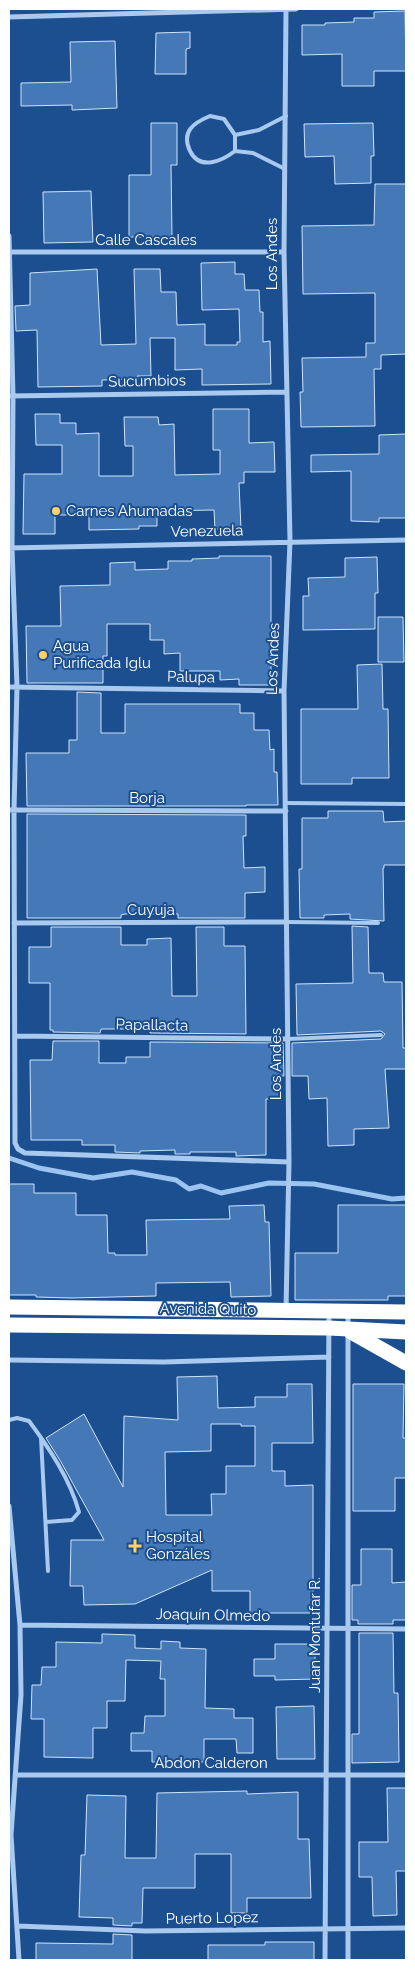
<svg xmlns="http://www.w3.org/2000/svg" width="415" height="1969" font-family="Raleway,sans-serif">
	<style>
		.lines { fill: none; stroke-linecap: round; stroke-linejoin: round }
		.stream { stroke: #9cc4f0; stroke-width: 5 }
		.building { fill: #4478b7; stroke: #cfe3fa; fill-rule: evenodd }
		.lane { stroke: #a9c9ee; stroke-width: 4 }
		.street { stroke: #a9c9ee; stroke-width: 5 }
		.highway { stroke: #fff; stroke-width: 15 }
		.poi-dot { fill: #ffd166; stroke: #1b4f8f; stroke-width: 2 }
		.labels { text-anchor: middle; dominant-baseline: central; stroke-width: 4; stroke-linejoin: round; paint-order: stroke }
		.street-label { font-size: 15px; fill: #fff; stroke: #1b4f8f }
		.poi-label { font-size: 15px; fill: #fff; stroke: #1b4f8f; text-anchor: start }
	</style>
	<rect width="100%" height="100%" fill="#1b4f8f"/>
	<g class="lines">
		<!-- stream -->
		<path class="stream" d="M9,1158L39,1168L93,1178L132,1172L176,1180L189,1189L201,1186L221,1193L269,1183L314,1184L392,1199L406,1198"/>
	</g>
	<!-- building -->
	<path class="building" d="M405,11L406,71H374V86H342V54L302,55V25H325V23L354,22V18H374V12Z
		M190,32V48L186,49V74H155L156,33Z
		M115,41L117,108L72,110V105L21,106V83L71,82L70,42Z
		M151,123H177V165H171L172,237H129V175H151Z
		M373,123L374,156H371V183L335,184L334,156L305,157L304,124Z
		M375,184H406V354L381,355V369H374L375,426L301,427L300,392H303L302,358L366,357V343H375V293L303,294L302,226L374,225Z
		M91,191L93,242L44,243L43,192Z
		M235,262V274H244L245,290H259L260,312H263V342L270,341L271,384L202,385V369L175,370V338H150L151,376H137L138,379L102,380V386L38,387L37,330L16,331L15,306L30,305V273L97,269L101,345L136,344L134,269H160L161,292H176L177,325L205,324V345H237V342H240L239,309L202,310L201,263Z
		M213,409H249V443L274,442L275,472H244V483H239L241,529H215L214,510L157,511V526H139V529L89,530V515H55V534H23L24,474H62V445H36L35,414H60V423H76V434L99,433V476H133V446H125L124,417H158L159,425L174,424L175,475L220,474V450H213Z
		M406,434V518H379V522L351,521V471L311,472V455L379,454V435Z
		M219,556H271V685H239V679L220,680V671H180V653L164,654V640H150V624H107V656H103V683H27L26,626H61L60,586L110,585V563L135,562V570L168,569V561H192V559L219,558Z
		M377,557L378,593H375V629L303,630V596H309L308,578L345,577V558Z
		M378,617H403L404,662H378Z
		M382,664L383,709H388L389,778H352V784H301V709H358L357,665Z
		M77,692L101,693V733H125V704H240V713H254V730H269L270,750L274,749V772H277L278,805H246V806H27L26,753H69V740H77Z
		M328,811H383L384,822L406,821V865H384V868H383L384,921L350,919V914L324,915V918H300L299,869H302V818H328Z
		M27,814L246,815V836H243L244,868L265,867V892L245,893V918H178V914H125L121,915V918H27Z
		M352,926L368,927L369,973H383L384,982H402L403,1048H406V1069H385L389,1128L354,1129V1145L328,1146L327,1098L309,1099L308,1076H292V1043L381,1039L385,1034L381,1031L297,1035L296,984L353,983Z
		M51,927H121V945H147V939L171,938L172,996H197L196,927H224V946H245L246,1034L150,1033V1030L131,1029H101L100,1033L53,1032V1030H50V983H29V947H51Z
		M53,1041H99V1063H126V1057H150V1042L283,1043L284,1076H279V1099H266V1155L236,1156V1152H190V1154H175V1150L140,1151V1153L115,1152V1145H82V1140H31L30,1060H52Z
		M9,1184H34V1193H76V1215H107L108,1253H115V1255H147L146,1220L230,1219L229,1206L264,1205L265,1222H269L271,1296L231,1297L230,1282L156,1283V1296L71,1298L36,1297V1295H9Z
		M338,1205H406V1296H388V1300H295V1253H338Z
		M217,1376L218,1408L255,1407V1397H287V1384H312L313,1443H272V1471H285V1486L313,1485V1613H250V1591H212V1570L135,1604L84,1605L83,1586H70L71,1540H104L61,1462L46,1438L84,1414L123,1487L124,1416L178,1420L177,1377ZM211,1424H241V1426H255V1466H226V1494H211L212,1515H166L165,1452L211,1451Z
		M353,1384H404L403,1438H406V1478H395V1511H353Z
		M361,1549H392V1583L406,1582V1620H393V1624H358V1620H352V1585H361Z
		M359,1633H393L394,1693H398L399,1762L352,1763V1734H359Z
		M102,1634L135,1635V1648L161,1649V1641L180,1642V1648L206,1649L205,1708L234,1709V1718H253V1753H237L236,1739H204V1762H152V1751H131V1733H144L145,1716H165V1679H160L161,1661L126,1660L125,1701H107V1728H93V1758L44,1757V1719H31L32,1685H41L42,1667H56V1642L102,1643Z
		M275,1644H315V1679L275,1680V1676H254V1659H275Z
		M314,1706L315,1759H277L276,1707Z
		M387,1788H406V1871H396L397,1915L373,1916L372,1877H359V1842H388Z
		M247,1791V1794L298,1792V1839H309L311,1898H247V1913H231V1854H195V1888H143L142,1923H132V1926L113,1925V1918L79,1917L81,1855H85L87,1795L126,1796L125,1858H156L157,1793Z
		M113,1934L132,1935V1960H36V1943L113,1944Z
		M265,1942H314V1960H208V1945H265Z"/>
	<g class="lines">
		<!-- lane -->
		<path class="lane" d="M235,151C222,161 200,171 190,151C181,132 193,123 210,116L224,119L235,135
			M285,169L253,153L235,151V135L259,130L286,116
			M285,803L406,804
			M287,922L378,923
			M288,1039L381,1035
			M9,1420L17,1418L29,1421C49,1448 70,1479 79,1512L72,1520L46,1522
			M41,1438L48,1571"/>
		<!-- street -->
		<path class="street" d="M286,9L284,252L290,541L284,691L289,1162L286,1309
			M9,17L296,9
			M9,236L13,396L12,548L17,687L14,810L15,1143L18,1149L25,1153L289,1162
			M9,252H284
			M9,396L286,392
			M9,548L406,540
			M9,687L284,691
			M9,810L286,811
			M14,923L287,922
			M15,1036L288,1039
			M9,1360L164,1362L329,1357
			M9,1506L20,1625L21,1695L11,1835L19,1960
			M20,1625L406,1629
			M16,1775H406
			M17,1926L145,1931L406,1928
			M325,1960L329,1313
			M348,1960V1313"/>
		<!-- highway -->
		<path class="highway" d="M9,1307L406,1312
			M9,1325L329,1328L406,1332
			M351,1332L406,1363"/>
	</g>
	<!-- markers -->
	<g class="poi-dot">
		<circle cx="56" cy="511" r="5"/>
		<circle cx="43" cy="655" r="5"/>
		<path d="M132.5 1538.5h5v5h5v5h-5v5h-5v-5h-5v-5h5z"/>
	</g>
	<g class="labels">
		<!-- street labels -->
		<g class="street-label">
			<text x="146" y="240">Calle Cascales</text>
			<text transform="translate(272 254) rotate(-90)">Los Andes</text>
			<text transform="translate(147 381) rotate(-1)">Sucumbios</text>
			<text transform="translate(207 531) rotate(-1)">Venezuela</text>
			<text transform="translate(273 659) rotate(-88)">Los Andes</text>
			<text transform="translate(191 677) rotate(1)">Palupa</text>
			<text x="147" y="798">Borja</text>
			<text x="151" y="910">Cuyuja</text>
			<text transform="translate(152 1025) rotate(1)">Papallacta</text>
			<text transform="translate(276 1064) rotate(-90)">Los Andes</text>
			<text transform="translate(208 1309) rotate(1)">Avenida Quito</text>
			<text transform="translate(213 1615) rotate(1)">Joaquín Olmedo</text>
			<text transform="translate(315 1635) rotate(-90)">Juan Montufar R.</text>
			<text x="211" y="1763">Abdon Calderon</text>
			<text transform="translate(212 1918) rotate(-1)">Puerto Lopez</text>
		</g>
		<!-- poi labels -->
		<g class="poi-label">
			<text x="66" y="511">Carnes Ahumadas</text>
			<text x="53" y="646">Agua<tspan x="53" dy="17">Purificada Iglu</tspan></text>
			<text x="146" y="1537">Hospital<tspan x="146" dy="17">Gonzáles</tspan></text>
		</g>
	</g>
	<!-- border -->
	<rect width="415" height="1969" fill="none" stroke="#ffffff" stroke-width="20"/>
</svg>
